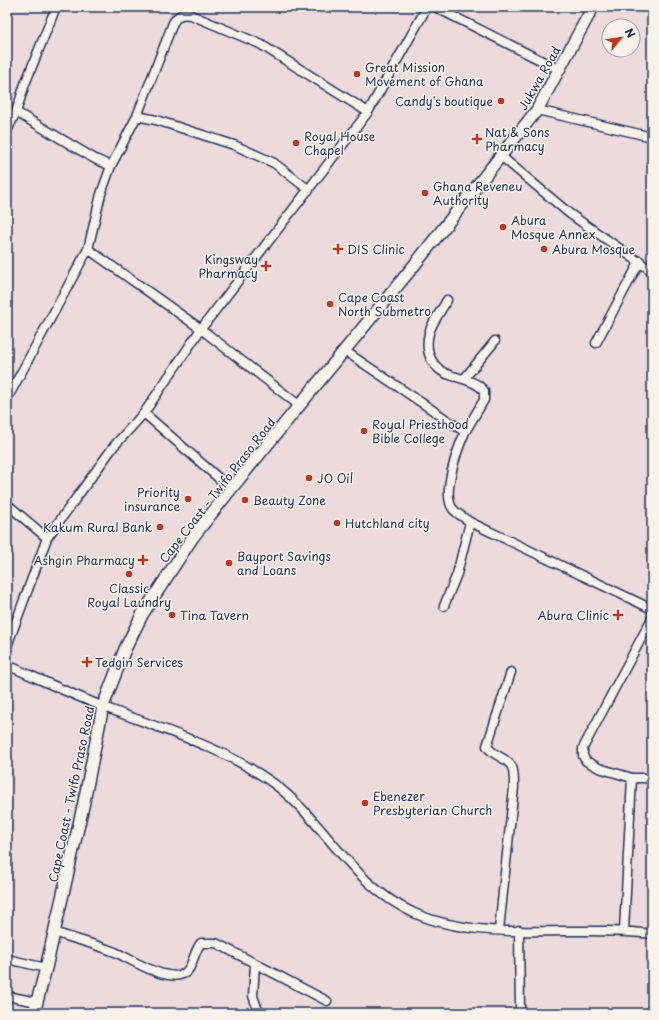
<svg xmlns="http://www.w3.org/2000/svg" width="659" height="1020" font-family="'Playpen Sans',sans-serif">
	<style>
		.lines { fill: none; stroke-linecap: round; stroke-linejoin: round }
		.minor-casing { stroke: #1b2f5e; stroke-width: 11 }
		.secondary-casing { stroke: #1b2f5e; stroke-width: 14 }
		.minor { stroke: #f7f3e8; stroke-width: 8 }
		.secondary { stroke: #f7f3e8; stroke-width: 11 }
		.poi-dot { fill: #c8321e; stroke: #f7f3e8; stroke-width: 1.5 }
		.labels { text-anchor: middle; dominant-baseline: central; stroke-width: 3; stroke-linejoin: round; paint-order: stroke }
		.poi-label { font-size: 12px; fill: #1b2f5e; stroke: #f7f3e8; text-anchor: start }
		.street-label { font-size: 12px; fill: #1b2f5e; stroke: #f7f3e8 }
	</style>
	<rect width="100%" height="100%" fill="#eddbdb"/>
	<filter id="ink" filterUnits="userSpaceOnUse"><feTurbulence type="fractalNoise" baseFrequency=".025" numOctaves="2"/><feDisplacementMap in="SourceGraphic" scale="8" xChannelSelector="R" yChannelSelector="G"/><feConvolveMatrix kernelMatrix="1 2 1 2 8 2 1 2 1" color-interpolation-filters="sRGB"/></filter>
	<g filter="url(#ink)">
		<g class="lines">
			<defs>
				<path id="minor" d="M435,7L560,70
					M537,110L652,137
					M137,116L156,120L234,145L274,163L309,190
					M7,131L16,112
					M502,157L570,214L652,271
					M111,166L137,116L173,23C178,14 182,14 191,15L260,44L368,112
					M88,249L201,329L368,112L427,7
					M447,300C442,310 432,322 429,333C424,353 433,371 453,376C463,379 478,382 484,391V400L465,432
					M596,343L640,261
					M345,351L465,432C458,448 441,494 453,509C457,514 465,518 470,522L652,609
					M464,379L495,341
					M7,399L88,249L101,194L111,166L95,159L16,112L25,84L56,7
					M144,413L201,329L300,406
					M7,504L47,538
					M444,606L457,574L470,522
					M652,618L583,748V756L586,761L599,768L632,778H652
					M7,646L47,538L114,446L144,413L231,489
					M7,665C39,679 71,694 104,707C161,729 223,747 273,783C326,822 350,884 414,913C484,944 576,924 652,934
					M499,930L514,787C514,781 514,772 512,767C507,757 492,756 487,746L511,672
					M519,930L520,1013
					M624,930L632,778
					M54,932C74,939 95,944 115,952C130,959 166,982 183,974C193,970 193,952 201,943H216L327,1001
					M7,959L46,968
					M255,964L253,996L259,1013
					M7,996L37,1002"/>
				<path id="secondary" d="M34,1013L46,968L84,802L103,706L125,649L142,615L193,537L231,489L416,263L537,110L593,7"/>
			</defs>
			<!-- minor casing -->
			<use href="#minor" class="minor-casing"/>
			<!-- secondary casing -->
			<use href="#secondary" class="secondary-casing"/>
			<!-- minor -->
			<use href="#minor" class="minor"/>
			<!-- secondary -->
			<use href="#secondary" class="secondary"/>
		</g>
	</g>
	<!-- markers -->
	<g class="poi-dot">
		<circle cx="357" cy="74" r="4"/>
		<circle cx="501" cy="101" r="4"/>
		<path d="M475 133h4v4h4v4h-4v4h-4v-4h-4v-4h4z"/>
		<circle cx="296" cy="143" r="4"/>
		<circle cx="425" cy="193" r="4"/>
		<circle cx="503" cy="227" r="4"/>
		<path d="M336 243h4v4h4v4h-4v4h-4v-4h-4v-4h4z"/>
		<circle cx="544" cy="249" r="4"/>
		<path d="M264 260h4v4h4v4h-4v4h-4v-4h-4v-4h4z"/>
		<circle cx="330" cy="304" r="4"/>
		<circle cx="364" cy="431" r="4"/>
		<circle cx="309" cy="478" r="4"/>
		<circle cx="188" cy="499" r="4"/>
		<circle cx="245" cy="500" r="4"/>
		<circle cx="337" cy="523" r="4"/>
		<circle cx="160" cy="527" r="4"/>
		<path d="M141 554h4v4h4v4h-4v4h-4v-4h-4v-4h4z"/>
		<circle cx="229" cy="563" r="4"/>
		<circle cx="129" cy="574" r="4"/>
		<circle cx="172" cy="615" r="4"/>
		<path d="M616 609h4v4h4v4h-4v4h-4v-4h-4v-4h4z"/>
		<path d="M85 656h4v4h4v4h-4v4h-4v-4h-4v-4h4z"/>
		<circle cx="365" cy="803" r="4"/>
	</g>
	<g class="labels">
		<!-- poi labels -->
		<g class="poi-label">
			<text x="365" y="67">Great Mission<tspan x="365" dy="14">Movement of Ghana</tspan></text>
			<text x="493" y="101" text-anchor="end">Candy's boutique</text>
			<text x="485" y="132">Nat &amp; Sons<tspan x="485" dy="14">Pharmacy</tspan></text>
			<text x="304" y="136">Royal House<tspan x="304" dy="14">Chapel</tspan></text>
			<text x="433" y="186">Ghana Reveneu<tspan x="433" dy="14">Authority</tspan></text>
			<text x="511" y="220">Abura<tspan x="511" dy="14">Mosque Annex</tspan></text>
			<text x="347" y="249">DIS Clinic</text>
			<text x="552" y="249">Abura Mosque</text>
			<text x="258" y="259" text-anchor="end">Kingsway<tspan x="258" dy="14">Pharmacy</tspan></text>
			<text x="338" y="297">Cape Coast<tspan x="338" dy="14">North Submetro</tspan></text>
			<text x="372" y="424">Royal Priesthood<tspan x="372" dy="14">Bible College</tspan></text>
			<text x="317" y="478">JO Oil</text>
			<text x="180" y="492" text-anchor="end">Priority<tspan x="180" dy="14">insurance</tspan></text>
			<text x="253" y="500">Beauty Zone</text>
			<text x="345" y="523">Hutchland city</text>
			<text x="152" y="527" text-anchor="end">Kakum Rural Bank</text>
			<text x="237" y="556">Bayport Savings<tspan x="237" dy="14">and Loans</tspan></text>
			<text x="135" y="560" text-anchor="end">Ashgin Pharmacy</text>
			<text x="129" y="588" text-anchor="middle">Classic<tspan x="129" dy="14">Royal Laundry</tspan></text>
			<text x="180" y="615">Tina Tavern</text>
			<text x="609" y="615" text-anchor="end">Abura Clinic</text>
			<text x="95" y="662">Tedgin Services</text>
			<text x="373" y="796">Ebenezer<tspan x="373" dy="14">Presbyterian Church</tspan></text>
		</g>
		<!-- street labels -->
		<g class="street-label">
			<text transform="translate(539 78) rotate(-60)">Jukwa Road</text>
			<text transform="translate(217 490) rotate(-52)">Cape Coast - Twifo Praso Road</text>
			<text transform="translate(71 794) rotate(-78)">Cape Coast - Twifo Praso Road</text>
		</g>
	</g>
	<!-- margin -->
	<rect width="659" height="1020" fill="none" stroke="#f7f3e8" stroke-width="24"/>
	<rect x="12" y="12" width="635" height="996" fill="none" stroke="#1b2f5e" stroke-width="1.5" filter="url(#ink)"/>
	<!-- north arrow -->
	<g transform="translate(621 38) rotate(61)"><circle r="19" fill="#f7f3e8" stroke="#9fa5b1"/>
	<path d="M0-3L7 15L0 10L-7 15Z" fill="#c8321e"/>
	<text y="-6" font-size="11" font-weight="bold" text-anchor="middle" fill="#1b2f5e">N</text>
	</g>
</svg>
